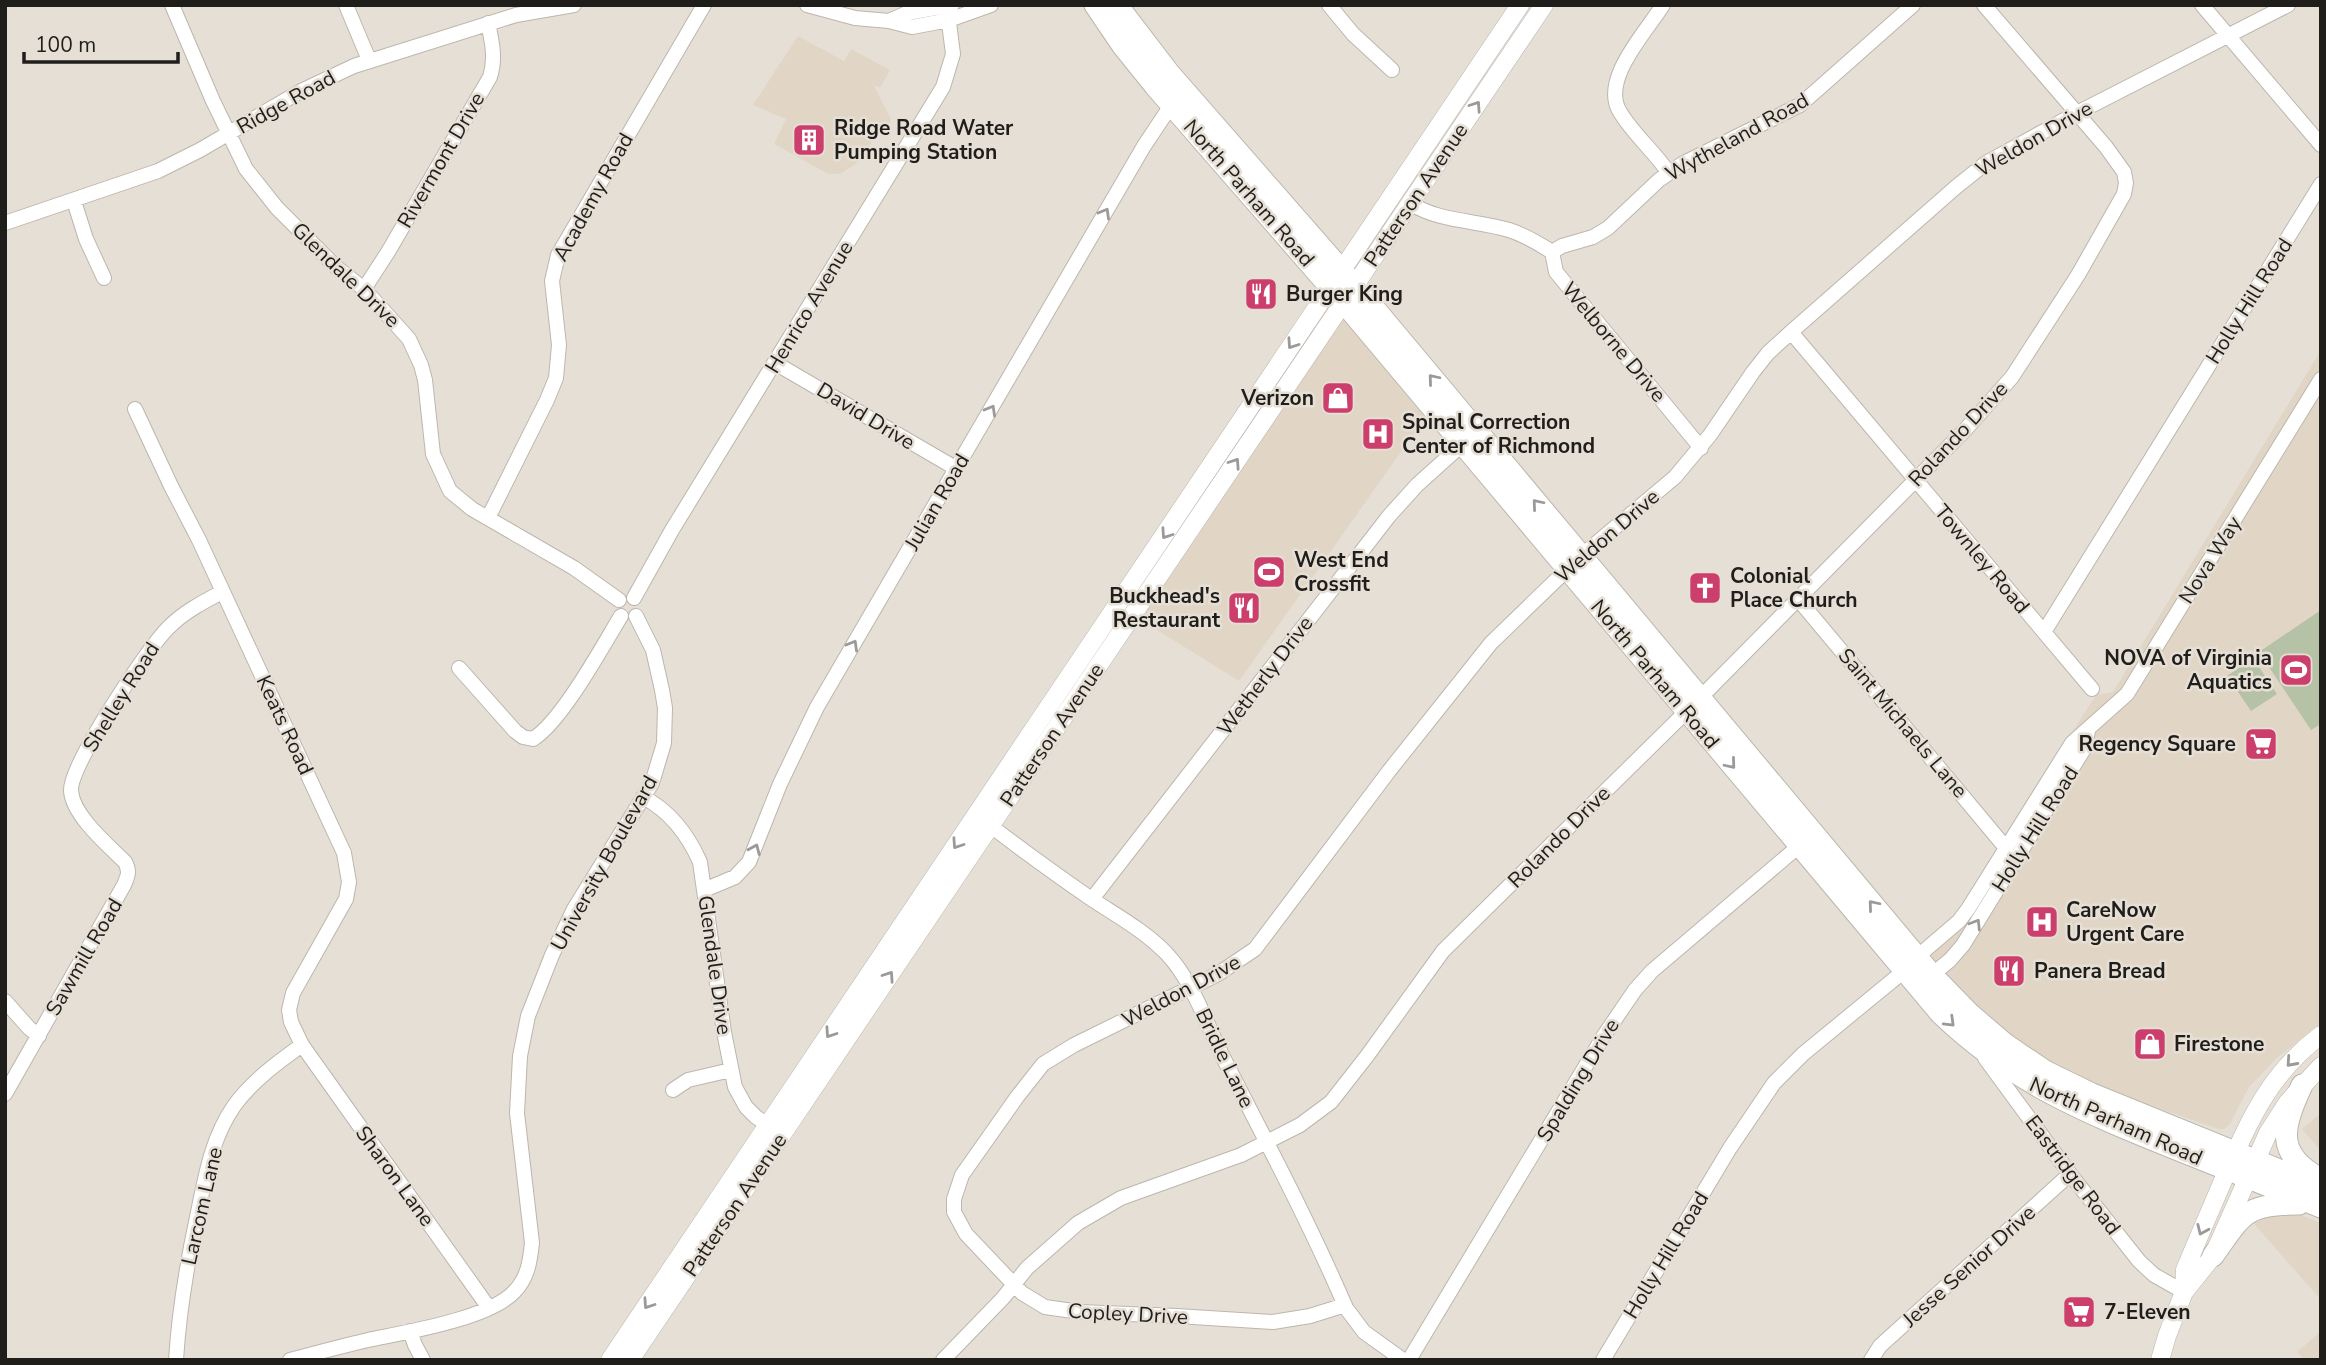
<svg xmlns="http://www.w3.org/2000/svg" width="2326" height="1365" font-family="'Nunito Sans',sans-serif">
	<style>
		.built { fill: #e1d6c6 }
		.green { fill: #b6c2a5 }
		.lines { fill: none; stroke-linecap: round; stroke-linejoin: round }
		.minor-casing { stroke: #bcb6ad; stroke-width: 16 }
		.major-casing { stroke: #bcb6ad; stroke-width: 19 }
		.highway-casing { stroke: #bcb6ad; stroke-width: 23 }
		.minor { stroke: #fff; stroke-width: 14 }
		.major { stroke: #fff; stroke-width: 18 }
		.highway { stroke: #fff; stroke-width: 21 }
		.oneway { stroke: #9b9a98 }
		.labels { text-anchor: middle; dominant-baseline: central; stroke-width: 5; stroke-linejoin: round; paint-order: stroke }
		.street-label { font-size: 21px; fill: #201e1b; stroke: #e6dfd6 }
		.poi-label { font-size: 21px; font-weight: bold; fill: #201e1b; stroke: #e6dfd6; text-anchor: start }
	</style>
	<rect width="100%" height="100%" fill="#e6dfd6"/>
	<!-- built -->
	<path class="built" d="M798,36L844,61L851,49L890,70L880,88L874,85L891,120L885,134L878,133L857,163L840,174H828L774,144L786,119L753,105Z
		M1344,301L1432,408L1239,681L1141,620L1147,589Z
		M2321,350V1023L2277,1058L2249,1087L2230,1124L2224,1129H2218L2038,1066L1913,953L1956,915L2096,695L2113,692Z
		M2321,1113V1151L2302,1129Z
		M2266,1213L2298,1214L2321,1223V1300L2249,1218Z
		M2321,1331V1360H2304L2297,1352Z"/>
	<!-- green -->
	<path class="green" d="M2321,610V724L2311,730L2259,652Z
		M2253,658L2277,694L2251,711L2227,676Z"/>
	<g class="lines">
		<defs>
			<path id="minor" d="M172,5L213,101L246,169L277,208L336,267L364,289L409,339L421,365L425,380L433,454L450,491L472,509L574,568L619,600
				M346,5L369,60
				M807,5L855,18L889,21L912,27L949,20L991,5
				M1329,5L1353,34L1392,70
				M1663,5C1646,32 1600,80 1620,112C1633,134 1654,151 1668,172
				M2202,5L2321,145
				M889,21L907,13L952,5
				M74,201L86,239L104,278
				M1410,203C1439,222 1476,220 1509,230C1525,235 1538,243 1552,252L1556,272L1701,448
				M5,223L158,171L200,150L301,91L354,66L516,15L574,5
				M1552,252L1562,246L1593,237L1608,228L1659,180L1682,164L1800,105L1913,5
				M364,289L388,252L490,77C496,58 492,42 488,23
				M1791,332L2092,689
				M775,363L957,469
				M135,409L171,486L199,540L344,853L349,882L346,899L293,993L289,1010L291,1022L302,1045L489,1308
				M488,518L547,400L556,378L559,345L552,281L558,255L704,5
				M634,598L672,530L943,87L953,54L947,7
				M1798,599L2006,848
				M2044,632L2321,184
				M459,668L515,731L523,737L533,739C562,721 602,647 621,616
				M643,797C670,811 688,835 700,862L724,1032L735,1087L746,1107L756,1117L775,1130
				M983,820C1018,847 1054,873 1090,898C1117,916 1145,931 1167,954C1194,983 1207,1026 1225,1061C1267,1143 1310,1224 1346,1308L1364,1332L1403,1360
				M704,890L735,877L749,862L780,784L817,707L1144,146L1172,104
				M1092,899L1389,516L1417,485L1467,440
				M1926,975H1932L1950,960L1963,945L2084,749L2088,731
				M5,1001L29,1028L39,1036
				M1985,1058L2070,1174L2139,1261L2154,1275L2184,1292
				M673,1090L688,1080L731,1070
				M5,1094L124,885C128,876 130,871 125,862C108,845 73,816 71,791C69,766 148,647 169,627C184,612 203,602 222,592
				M1345,1305L1310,1316L1273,1322L1177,1316L1080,1312L1045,1307L1022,1293L966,1234L954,1212V1199L962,1175L1017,1097L1043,1064L1074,1045L1218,974L1255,949L1389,771L1491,643L1581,556L1675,477L1710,435L1753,372L1768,353L1791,332L1956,187L1986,163L2077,113L2288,5
				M410,1331L415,1345L423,1360
				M176,1360C179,1312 187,1264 197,1217C205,1179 211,1139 234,1106C251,1082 278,1062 302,1045
				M290,1360C316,1353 342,1346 368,1340C406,1332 488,1319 514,1292C528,1278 530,1261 532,1243L517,1113L520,1056L528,1016L552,955L574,909L652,783L664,743L665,708L662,690L653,650L636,616
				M943,1360L1003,1298L1027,1268L1078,1223L1121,1198L1241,1155L1300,1125L1331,1102L1367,1056L1443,951L1700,698L1965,430L2012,377L2078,275L2124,194L2126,183L2124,172L2106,147L1984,5
				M1409,1360L1603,1037L1635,990L1652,971L1799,846
				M1603,1360L1730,1148L1774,1083L1803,1054L1904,971L1917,957L1959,921L1968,909L2072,743L2127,694L2321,379
				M1871,1360L1880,1346L2070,1174"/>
			<path id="major" d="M2184,1292L2185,1270C2198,1238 2212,1207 2225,1176C2250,1119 2270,1073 2321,1035
				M610,1360L1520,5
				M630,1360L1544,5
				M2160,1360L2167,1336L2184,1292L2213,1256L2268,1133L2288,1102L2321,1066"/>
			<path id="highway" d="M1095,5L1122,45L1155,86L1351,311L1941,1014C2012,1082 2082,1111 2171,1147C2221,1167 2271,1187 2321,1207
				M1117,5L1169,73L1364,296L1932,975L1970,1014L2005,1044L2045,1071L2092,1094L2321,1187
				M2302,1085C2284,1125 2273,1153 2319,1178
				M2213,1256C2243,1214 2244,1204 2299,1204"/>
		</defs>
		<!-- minor casing -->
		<use href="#minor" class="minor-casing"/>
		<!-- major casing -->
		<use href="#major" class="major-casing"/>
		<!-- highway casing -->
		<use href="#highway" class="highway-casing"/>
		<!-- minor -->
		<use href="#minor" class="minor"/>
		<!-- major -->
		<use href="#major" class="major"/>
		<!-- highway -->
		<use href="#highway" class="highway"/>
	</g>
	<!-- one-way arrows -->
	<defs><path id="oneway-chevron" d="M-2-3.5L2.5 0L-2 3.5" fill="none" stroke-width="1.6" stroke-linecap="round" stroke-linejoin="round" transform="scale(1.75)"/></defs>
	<g class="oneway">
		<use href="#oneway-chevron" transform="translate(1476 106) rotate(-56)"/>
		<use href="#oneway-chevron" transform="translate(1105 213) rotate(-60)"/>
		<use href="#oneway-chevron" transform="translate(1292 344) rotate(124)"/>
		<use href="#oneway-chevron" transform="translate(1433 379) rotate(-130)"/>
		<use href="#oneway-chevron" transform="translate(991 410) rotate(-60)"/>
		<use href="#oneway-chevron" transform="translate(1235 463) rotate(-56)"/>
		<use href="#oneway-chevron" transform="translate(1537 504) rotate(-130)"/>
		<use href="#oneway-chevron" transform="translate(1166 534) rotate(124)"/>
		<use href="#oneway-chevron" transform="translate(853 645) rotate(-60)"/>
		<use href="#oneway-chevron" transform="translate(1731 764) rotate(50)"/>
		<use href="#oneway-chevron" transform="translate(957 844) rotate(124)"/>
		<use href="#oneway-chevron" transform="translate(755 849) rotate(-67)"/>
		<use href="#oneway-chevron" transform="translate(1873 905) rotate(-130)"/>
		<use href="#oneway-chevron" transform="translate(1976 924) rotate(-58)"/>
		<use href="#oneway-chevron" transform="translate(889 976) rotate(-56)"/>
		<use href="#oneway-chevron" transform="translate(1950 1022) rotate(44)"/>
		<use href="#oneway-chevron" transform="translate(830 1033) rotate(124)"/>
		<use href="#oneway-chevron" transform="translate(2291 1062) rotate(132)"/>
		<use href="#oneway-chevron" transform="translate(2202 1230) rotate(114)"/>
		<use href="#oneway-chevron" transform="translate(648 1304) rotate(124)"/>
	</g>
	<!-- icons -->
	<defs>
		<symbol id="building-square" viewBox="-11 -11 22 22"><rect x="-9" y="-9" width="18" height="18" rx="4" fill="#cc3f6c" stroke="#e6dfd6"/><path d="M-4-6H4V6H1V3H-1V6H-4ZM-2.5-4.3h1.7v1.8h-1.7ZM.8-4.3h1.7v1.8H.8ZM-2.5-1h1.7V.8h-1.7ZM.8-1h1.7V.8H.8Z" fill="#fff"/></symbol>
		<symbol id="restaurant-square" viewBox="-11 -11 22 22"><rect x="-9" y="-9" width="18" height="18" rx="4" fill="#cc3f6c" stroke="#e6dfd6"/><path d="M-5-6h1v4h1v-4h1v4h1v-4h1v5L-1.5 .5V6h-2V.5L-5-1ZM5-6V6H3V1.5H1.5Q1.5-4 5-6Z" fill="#fff"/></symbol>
		<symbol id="shop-square" viewBox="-11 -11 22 22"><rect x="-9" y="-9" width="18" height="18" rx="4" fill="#cc3f6c" stroke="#e6dfd6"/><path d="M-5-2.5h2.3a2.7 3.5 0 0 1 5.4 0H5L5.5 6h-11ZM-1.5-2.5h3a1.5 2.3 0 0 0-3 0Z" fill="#fff"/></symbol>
		<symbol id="hospital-square" viewBox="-11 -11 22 22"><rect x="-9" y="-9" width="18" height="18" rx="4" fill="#cc3f6c" stroke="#e6dfd6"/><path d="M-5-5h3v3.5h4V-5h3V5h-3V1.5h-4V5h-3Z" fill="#fff"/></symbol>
		<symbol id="stadium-square" viewBox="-11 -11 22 22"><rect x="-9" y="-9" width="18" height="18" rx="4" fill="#cc3f6c" stroke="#e6dfd6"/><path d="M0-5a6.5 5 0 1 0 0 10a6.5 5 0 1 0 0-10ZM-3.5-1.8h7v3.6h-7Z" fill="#fff"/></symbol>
		<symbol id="church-square" viewBox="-11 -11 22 22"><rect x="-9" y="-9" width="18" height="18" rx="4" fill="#cc3f6c" stroke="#e6dfd6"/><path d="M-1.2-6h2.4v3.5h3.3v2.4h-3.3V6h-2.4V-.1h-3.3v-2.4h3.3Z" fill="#fff"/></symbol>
		<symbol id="supermarket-square" viewBox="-11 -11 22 22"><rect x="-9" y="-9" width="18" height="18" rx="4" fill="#cc3f6c" stroke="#e6dfd6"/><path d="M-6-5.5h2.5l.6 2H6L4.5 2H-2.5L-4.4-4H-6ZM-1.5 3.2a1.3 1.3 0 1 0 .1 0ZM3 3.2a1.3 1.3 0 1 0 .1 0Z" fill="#fff"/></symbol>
	</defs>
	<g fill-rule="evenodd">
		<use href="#building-square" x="790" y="121" width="38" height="38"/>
		<use href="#restaurant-square" x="1242" y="275" width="38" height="38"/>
		<use href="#shop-square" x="1319" y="379" width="38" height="38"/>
		<use href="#hospital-square" x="1359" y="415" width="38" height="38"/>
		<use href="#stadium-square" x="1250" y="553" width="38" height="38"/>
		<use href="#church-square" x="1686" y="569" width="38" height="38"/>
		<use href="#restaurant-square" x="1225" y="589" width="38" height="38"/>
		<use href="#stadium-square" x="2277" y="651" width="38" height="38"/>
		<use href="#supermarket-square" x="2242" y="725" width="38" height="38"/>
		<use href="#hospital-square" x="2023" y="903" width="38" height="38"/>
		<use href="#restaurant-square" x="1990" y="952" width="38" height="38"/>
		<use href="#shop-square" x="2131" y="1025" width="38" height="38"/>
		<use href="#supermarket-square" x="2060" y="1293" width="38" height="38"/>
	</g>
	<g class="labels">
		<!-- street labels -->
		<g class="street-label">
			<text transform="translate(286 102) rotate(-29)">Ridge Road</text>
			<text transform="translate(1737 137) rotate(-29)">Wytheland Road</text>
			<text transform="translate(2034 139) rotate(-30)">Weldon Drive</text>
			<text transform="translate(441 160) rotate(-60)">Rivermont Drive</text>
			<text transform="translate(1249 193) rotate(49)">North Parham Road</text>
			<text transform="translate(1416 195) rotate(-56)">Patterson Avenue</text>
			<text transform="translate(593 197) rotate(-61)">Academy Road</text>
			<text transform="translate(346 275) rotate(44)">Glendale Drive</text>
			<text transform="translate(2249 301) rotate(-58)">Holly Hill Road</text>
			<text transform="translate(809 307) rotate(-59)">Henrico Avenue</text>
			<text transform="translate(1614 342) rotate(50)">Welborne Drive</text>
			<text transform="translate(866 416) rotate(31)">David Drive</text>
			<text transform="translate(1958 434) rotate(-47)">Rolando Drive</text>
			<text transform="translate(937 502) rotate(-60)">Julian Road</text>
			<text transform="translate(1607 536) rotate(-41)">Weldon Drive</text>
			<text transform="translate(1982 559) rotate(50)">Townley Road</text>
			<text transform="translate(2210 560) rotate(-58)">Nova Way</text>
			<text transform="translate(1655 674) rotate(50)">North Parham Road</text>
			<text transform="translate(1265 676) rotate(-53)">Wetherly Drive</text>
			<text transform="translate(121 697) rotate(-58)">Shelley Road</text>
			<text transform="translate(1903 723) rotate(50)">Saint Michaels Lane</text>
			<text transform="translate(285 725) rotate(65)">Keats Road</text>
			<text transform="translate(1052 735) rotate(-56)">Patterson Avenue</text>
			<text transform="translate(2035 829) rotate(-58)">Holly Hill Road</text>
			<text transform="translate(1559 837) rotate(-45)">Rolando Drive</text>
			<text transform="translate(604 863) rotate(-61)">University Boulevard</text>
			<text transform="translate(84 957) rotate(-60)">Sawmill Road</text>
			<text transform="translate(715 965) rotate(82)">Glendale Drive</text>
			<text transform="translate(1181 991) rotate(-28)">Weldon Drive</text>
			<text transform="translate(1225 1058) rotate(64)">Bridle Lane</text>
			<text transform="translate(1578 1080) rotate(-59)">Spalding Drive</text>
			<text transform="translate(2116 1121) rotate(24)">North Parham Road</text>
			<text transform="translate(2073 1175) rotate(53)">Eastridge Road</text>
			<text transform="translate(395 1176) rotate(54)">Sharon Lane</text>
			<text transform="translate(735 1205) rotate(-56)">Patterson Avenue</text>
			<text transform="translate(202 1206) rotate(-77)">Larcom Lane</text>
			<text transform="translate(1666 1255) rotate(-59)">Holly Hill Road</text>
			<text transform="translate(1969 1266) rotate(-42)">Jesse Senior Drive</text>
			<text transform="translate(1128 1314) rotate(3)">Copley Drive</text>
		</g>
		<!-- poi labels -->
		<g class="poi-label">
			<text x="834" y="128">Ridge Road Water<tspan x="834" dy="24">Pumping Station</tspan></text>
			<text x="1286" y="294">Burger King</text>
			<text x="1314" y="398" text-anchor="end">Verizon</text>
			<text x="1402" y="422">Spinal Correction<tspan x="1402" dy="24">Center of Richmond</tspan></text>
			<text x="1294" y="560">West End<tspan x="1294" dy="24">Crossfit</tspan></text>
			<text x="1730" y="576">Colonial<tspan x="1730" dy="24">Place Church</tspan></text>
			<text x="1220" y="596" text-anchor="end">Buckhead's<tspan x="1220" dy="24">Restaurant</tspan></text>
			<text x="2272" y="658" text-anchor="end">NOVA of Virginia<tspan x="2272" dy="24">Aquatics</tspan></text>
			<text x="2236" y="744" text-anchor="end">Regency Square</text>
			<text x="2066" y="910">CareNow<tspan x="2066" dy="24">Urgent Care</tspan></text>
			<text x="2034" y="971">Panera Bread</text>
			<text x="2174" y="1044">Firestone</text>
			<text x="2104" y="1312">7-Eleven</text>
		</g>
	</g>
	<!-- border -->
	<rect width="2326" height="1365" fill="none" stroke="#201e1b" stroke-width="14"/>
	<!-- scale -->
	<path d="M24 52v10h154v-10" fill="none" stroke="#201e1b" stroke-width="3.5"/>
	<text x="35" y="52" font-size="21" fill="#201e1b" stroke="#e6dfd6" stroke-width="5" paint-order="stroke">100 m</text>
</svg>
